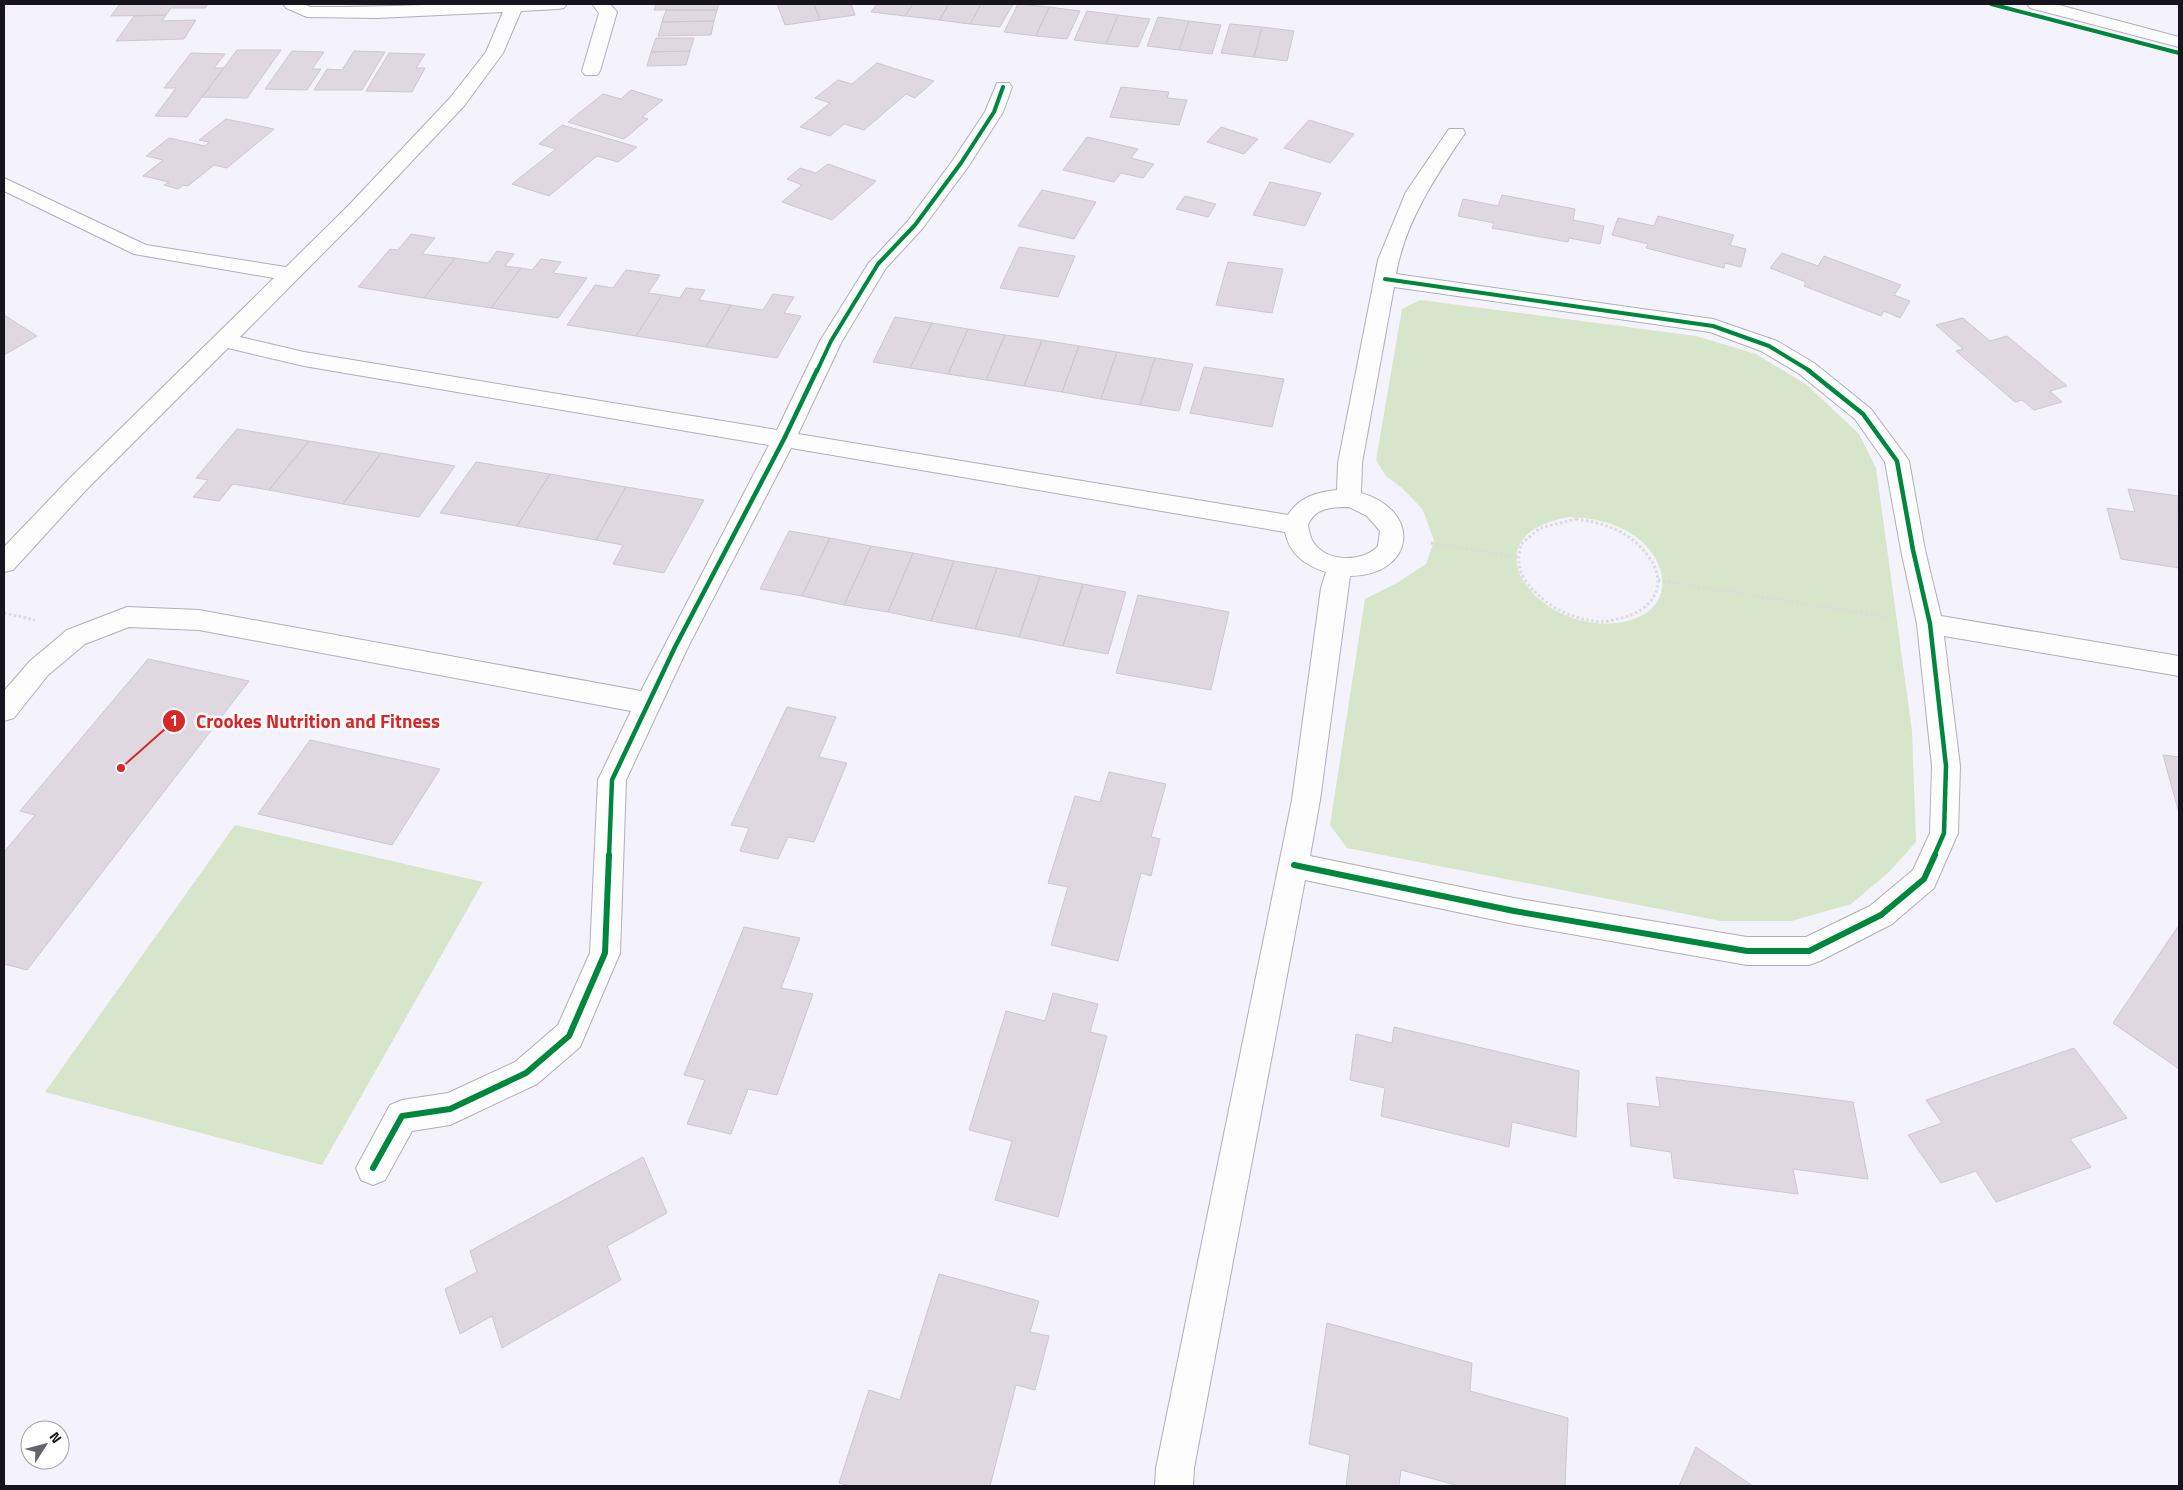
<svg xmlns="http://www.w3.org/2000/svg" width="2183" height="1490" font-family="'Titillium Web',sans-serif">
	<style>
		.green { fill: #d7e5cb; fill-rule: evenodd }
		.building { fill: #dfd8e0; stroke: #cdc8ce }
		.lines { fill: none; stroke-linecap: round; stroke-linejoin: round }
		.minor-casing { stroke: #b2afb8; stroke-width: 2 }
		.path { stroke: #dbdbdd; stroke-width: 3; stroke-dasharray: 2.5 2.5; stroke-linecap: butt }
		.minor { fill: #fdfdfe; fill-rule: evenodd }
		.cycleway-far2-casing { stroke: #fefefe; stroke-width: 6 }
		.cycleway-far1-casing { stroke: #fefefe; stroke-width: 8 }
		.cycleway-casing { stroke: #fefefe; stroke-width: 9 }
		.cycleway-far2 { stroke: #00873e; stroke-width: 4 }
		.cycleway-far1 { stroke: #00873e; stroke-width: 4.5 }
		.cycleway { stroke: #00873e; stroke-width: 6 }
		.leader { fill: none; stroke: #d62828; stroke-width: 2 }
		.callout-dot { fill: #d62828; stroke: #fefefe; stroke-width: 2 }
		.mark-label { font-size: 15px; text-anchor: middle; font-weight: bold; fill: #fff }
		.callout-label { font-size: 19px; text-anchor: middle; font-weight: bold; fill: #d62828; stroke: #fefefe; stroke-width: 5; stroke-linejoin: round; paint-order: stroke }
	</style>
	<rect width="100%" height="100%" fill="#f4f2fa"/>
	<!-- green -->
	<path class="green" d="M1420,300L1696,336L1756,354L1807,385L1859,434L1876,468L1912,731L1916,842L1889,872L1851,904L1791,921H1721L1347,848L1330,825L1365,599L1397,583L1426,564L1434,541L1423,510L1403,489L1386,476L1376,460L1402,309ZM1570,517C1593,518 1615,522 1635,536C1672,563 1675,612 1623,622C1540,638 1460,535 1570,517Z
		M235,825L483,882L322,1165L45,1092Z"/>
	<!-- building -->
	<path class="building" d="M120,4H208L205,8H171L166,15L111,16Z
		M656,4H719L717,10H654Z
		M777,4H814L820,20L785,25Z
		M814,4H851L855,15L820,20Z
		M877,4H913L905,16L871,12Z
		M913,4H949L940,20L905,16Z
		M949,4H981L970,24L939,20Z
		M981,4H1013L1000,27L970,24Z
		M1018,4L1049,7L1036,36L1004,32Z
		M1049,7L1080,11L1067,39L1036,36Z
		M666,10H717L714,21L662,22Z
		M1087,11L1118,15L1106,44L1074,40Z
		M166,15L162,21L196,20L184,39L116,41L134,16Z
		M1118,15L1150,19L1138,47L1106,44Z
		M1158,17L1189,21L1179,50L1147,46Z
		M714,21L711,35L658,36L662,22Z
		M1189,21L1221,25L1212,54L1179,50Z
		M1230,24L1262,27L1254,57L1221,53Z
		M1262,27L1294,31L1287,61L1254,57Z
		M656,38H694L690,51L651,52Z
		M237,50H281L247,98L202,97Z
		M292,51L324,52L312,69H321L307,90L265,89Z
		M354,51L385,52L362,90H314L327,69L342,70Z
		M690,51L686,65L647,66L651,52Z
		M191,53L225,54L214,68H224L187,117L155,116L176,88H164Z
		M389,53L425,54L416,68H425L412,92L366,91Z
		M877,63L934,81L915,98L906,94L864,130L844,124L830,136L800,127L830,103L815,98L838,80L852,84Z
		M1121,87L1169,92L1167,98L1187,100L1179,125L1110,117Z
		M631,90L663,100L642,117L648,119L624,139L568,122L603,94L621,99Z
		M226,119L274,129L227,168L214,165L188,186L183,185L178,189L164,185L169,182L143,176L163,160L146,156L169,138L205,146L209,142L199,140Z
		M1309,120L1354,134L1330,163L1284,148Z
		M562,125L637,147L618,162L597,156L549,196L512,184L556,149L539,144Z
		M1221,127L1258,139L1244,154L1207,142Z
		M1087,137L1138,149L1131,158L1154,164L1143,178L1121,173L1114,182L1063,170Z
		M828,164L876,181L832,220L782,202L802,185L787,179L800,168L816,173Z
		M1270,182L1321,193L1305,226L1253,215Z
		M1042,190L1096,202L1074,239L1018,226Z
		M1502,195L1575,209L1573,220L1604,226L1600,244L1569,238L1568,242L1492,228L1494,223L1458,216L1463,199L1498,206Z
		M1185,196L1216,204L1208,217L1176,209Z
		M1658,216L1734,235L1730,245L1746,249L1741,267L1725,263L1724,268L1646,248L1648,244L1612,235L1618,218L1654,226Z
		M411,234L435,238L422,254L455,258L424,298L358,287L390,249L398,250Z
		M1019,247L1075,256L1058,297L1000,288Z
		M497,251L514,254L505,266L521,268L491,308L424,298L455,258L488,263Z
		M1782,253L1818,266L1824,256L1901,285L1894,295L1910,301L1900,318L1884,311L1881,316L1804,286L1806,282L1770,268Z
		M541,259L561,262L553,273L587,278L558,318L491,308L521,268L532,270Z
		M1228,262L1283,269L1272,313L1216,305Z
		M626,270L660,275L648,293L662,295L636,336L567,325L595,285L613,288Z
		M686,288L705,290L699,300L731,305L706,347L636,336L662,295L680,298Z
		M773,294L794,297L784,313L801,316L777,358L706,347L731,305L763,310Z
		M4,315L37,336L4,355Z
		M895,317L932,323L910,368L873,362Z
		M1963,318L1990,341L2007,336L2067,386L2050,391L2062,402L2034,410L2022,400L2015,402L1956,351L1963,349L1936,325Z
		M932,323L968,329L948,374L910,368Z
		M968,329L1005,335L986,380L948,374Z
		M1005,335L1042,340L1024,386L986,380Z
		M1042,340L1079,346L1062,392L1024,386Z
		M1079,346L1117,352L1101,399L1062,392Z
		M1117,352L1155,358L1140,405L1101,399Z
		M1155,358L1193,364L1179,411L1140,405Z
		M1204,367L1284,379L1272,427L1190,413Z
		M237,429L309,441L269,490L233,484L219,501L193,497L208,480L196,478Z
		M309,441L381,453L343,504L269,490Z
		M381,453L455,466L419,517L343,504Z
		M476,462L550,474L517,526L440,513Z
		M550,474L626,487L596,540L517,526Z
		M626,487L704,500L664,573L613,564L623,545L596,540Z
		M2128,489L2178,496L2179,568L2121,559L2107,508L2135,512Z
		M789,531L830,538L802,596L760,589Z
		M830,538L871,546L844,605L802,596Z
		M871,546L913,553L888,612L844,605Z
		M913,553L954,561L931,621L888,612Z
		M954,561L997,568L975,629L931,621Z
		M997,568L1040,576L1019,637L975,629Z
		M1040,576L1083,584L1063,646L1019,637Z
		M1083,584L1126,592L1108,654L1063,646Z
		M1138,595L1229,612L1211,690L1116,673Z
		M148,659L249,681L27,970L4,964V852L35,815L20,811Z
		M787,707L836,717L819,757L847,763L814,842L788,837L778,859L740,851L749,828L731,825Z
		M310,740L440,769L392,845L258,814Z
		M2163,755L2179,757V813Z
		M1109,772L1166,784L1151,837L1160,839L1151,876L1141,873L1118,961L1051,945L1068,887L1048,883L1075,796L1100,802Z
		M2179,925V1069L2113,1023Z
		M744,927L800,938L781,988L813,994L777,1095L748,1089L731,1134L687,1124L705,1080L684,1075Z
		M1053,993L1098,1004L1090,1032L1107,1036L1058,1217L995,1200L1012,1141L969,1130L1006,1011L1045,1021Z
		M1394,1027L1579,1071L1576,1137L1512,1122L1509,1147L1381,1116L1385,1088L1350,1080L1356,1034L1392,1043Z
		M2074,1048L2127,1118L2070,1139L2091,1167L1996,1202L1976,1171L1941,1183L1908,1135L1942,1123L1926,1100Z
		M1656,1077L1853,1102L1868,1179L1793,1169L1798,1194L1674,1178L1671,1152L1631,1146L1627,1103L1660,1107Z
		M643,1157L667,1213L607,1246L621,1280L502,1348L492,1316L460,1334L445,1289L477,1272L470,1251Z
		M939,1274L1039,1301L1030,1332L1049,1336L1035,1390L1016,1385L990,1486H850L839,1483L869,1390L900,1400Z
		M1327,1323L1472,1363L1470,1391L1568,1418L1565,1486H1459L1401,1470L1399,1486H1346L1350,1455L1309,1444Z
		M1696,1447L1753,1486H1679Z"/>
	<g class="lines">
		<defs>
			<path id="minor" d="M283,4H304L310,7C395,8 482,0 567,4L564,8L558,9L521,11L503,53L464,106L362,214L240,337L304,352L777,430L820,341L868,264L908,221L953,160L985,112L997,83H1009L1012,87L1003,112L968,167L922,229L886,268L842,341L798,434L1288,515C1299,497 1317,492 1337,490L1338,463L1378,260L1406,192L1449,129H1463L1465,133C1436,176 1405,222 1396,274L1713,319L1777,341L1814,363L1871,409L1905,455L1909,461L1925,550L1941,616L2179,656V676L1944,636L1960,766L1958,833L1934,888L1892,924L1820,961L1809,965H1747L1514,924L1305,880L1194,1468L1193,1486H1155L1156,1468L1292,800L1321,588L1326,572C1305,565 1290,555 1285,532L791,448L688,647L626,780L620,953L580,1047L537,1084L450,1125L412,1131L385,1180L373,1185L361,1180L356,1168L390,1105L402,1100L448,1093L515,1062L558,1025L590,953L598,780L631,711L199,630L129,627L85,644L48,675L14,718L4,721V691L30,661L67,630L127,607L199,610L641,691L769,445L304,366L228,348L86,490L13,570L4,572V547L70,478L274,278L134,254L4,191V178L146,245L286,267L348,206L450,98L486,52L503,12L377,18L307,17L286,8ZM1394,287L1710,332L1761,351L1798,373L1855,419L1885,462L1901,550L1917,624L1932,766L1930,833L1913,870L1870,906L1806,937H1747L1514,898L1310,856L1320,800L1350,576C1415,575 1423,511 1361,493L1362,463ZM1349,507L1367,516L1380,531L1378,546C1363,563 1324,563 1312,540C1310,536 1309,530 1308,525C1315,507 1333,507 1349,507Z
				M592,4H610L617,12L600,71L597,75H585L582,71L599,13Z
				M2027,4H2055L2179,37V47L2030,8Z"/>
		</defs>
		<!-- minor casing -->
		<use href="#minor" class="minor-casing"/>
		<!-- path -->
		<path class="path" d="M1576,519C1605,523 1630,531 1648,556C1671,586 1651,612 1618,619C1612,620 1606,622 1600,622C1574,619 1553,610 1535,592C1528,586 1519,573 1519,563C1518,557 1520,550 1521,544L1540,528Z
			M1431,543L1517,557
			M1658,580L1887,617
			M4,613L35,620"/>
		<!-- minor -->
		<use href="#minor" class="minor"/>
		<defs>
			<path id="cycleway-far2" d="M1991,4L2179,53
				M1385,279L1713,326L1769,346L1810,371
				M817,371L831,341L878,264L915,225L961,163L994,112L1003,87"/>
			<path id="cycleway-far1" d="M1808,370L1863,414L1897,461L1913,550L1930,624L1946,766L1944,833L1934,856
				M609,856L612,780L675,647L784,439L817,370"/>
			<path id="cycleway" d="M1294,865L1514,911L1747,951H1809L1881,915L1924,879L1935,855
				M373,1168L402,1116L450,1109L526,1073L569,1036L605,953L609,855"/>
		</defs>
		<!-- cycleway-far2 casing -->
		<use href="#cycleway-far2" class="cycleway-far2-casing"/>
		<!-- cycleway-far1 casing -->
		<use href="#cycleway-far1" class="cycleway-far1-casing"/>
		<!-- cycleway casing -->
		<use href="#cycleway" class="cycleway-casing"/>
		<!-- cycleway-far2 -->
		<use href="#cycleway-far2" class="cycleway-far2"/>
		<!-- cycleway-far1 -->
		<use href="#cycleway-far1" class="cycleway-far1"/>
		<!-- cycleway -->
		<use href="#cycleway" class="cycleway"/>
	</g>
	<!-- callouts -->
	<path class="leader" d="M121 768L174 721"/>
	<g class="callout-dot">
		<circle cx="121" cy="768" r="5"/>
		<circle cx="174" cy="721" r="12"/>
	</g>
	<g class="mark-label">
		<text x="174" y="726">1</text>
	</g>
	<g class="callout-label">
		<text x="318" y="728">Crookes Nutrition and Fitness</text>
	</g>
	<!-- border -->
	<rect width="2183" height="1490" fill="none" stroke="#17141d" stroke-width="10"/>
	<!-- north arrow -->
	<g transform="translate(45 1445) rotate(54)"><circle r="24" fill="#fefefe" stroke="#a2a0a4"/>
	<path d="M0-4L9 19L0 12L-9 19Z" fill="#64626a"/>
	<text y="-8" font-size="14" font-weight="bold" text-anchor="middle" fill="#17141d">N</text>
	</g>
</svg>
